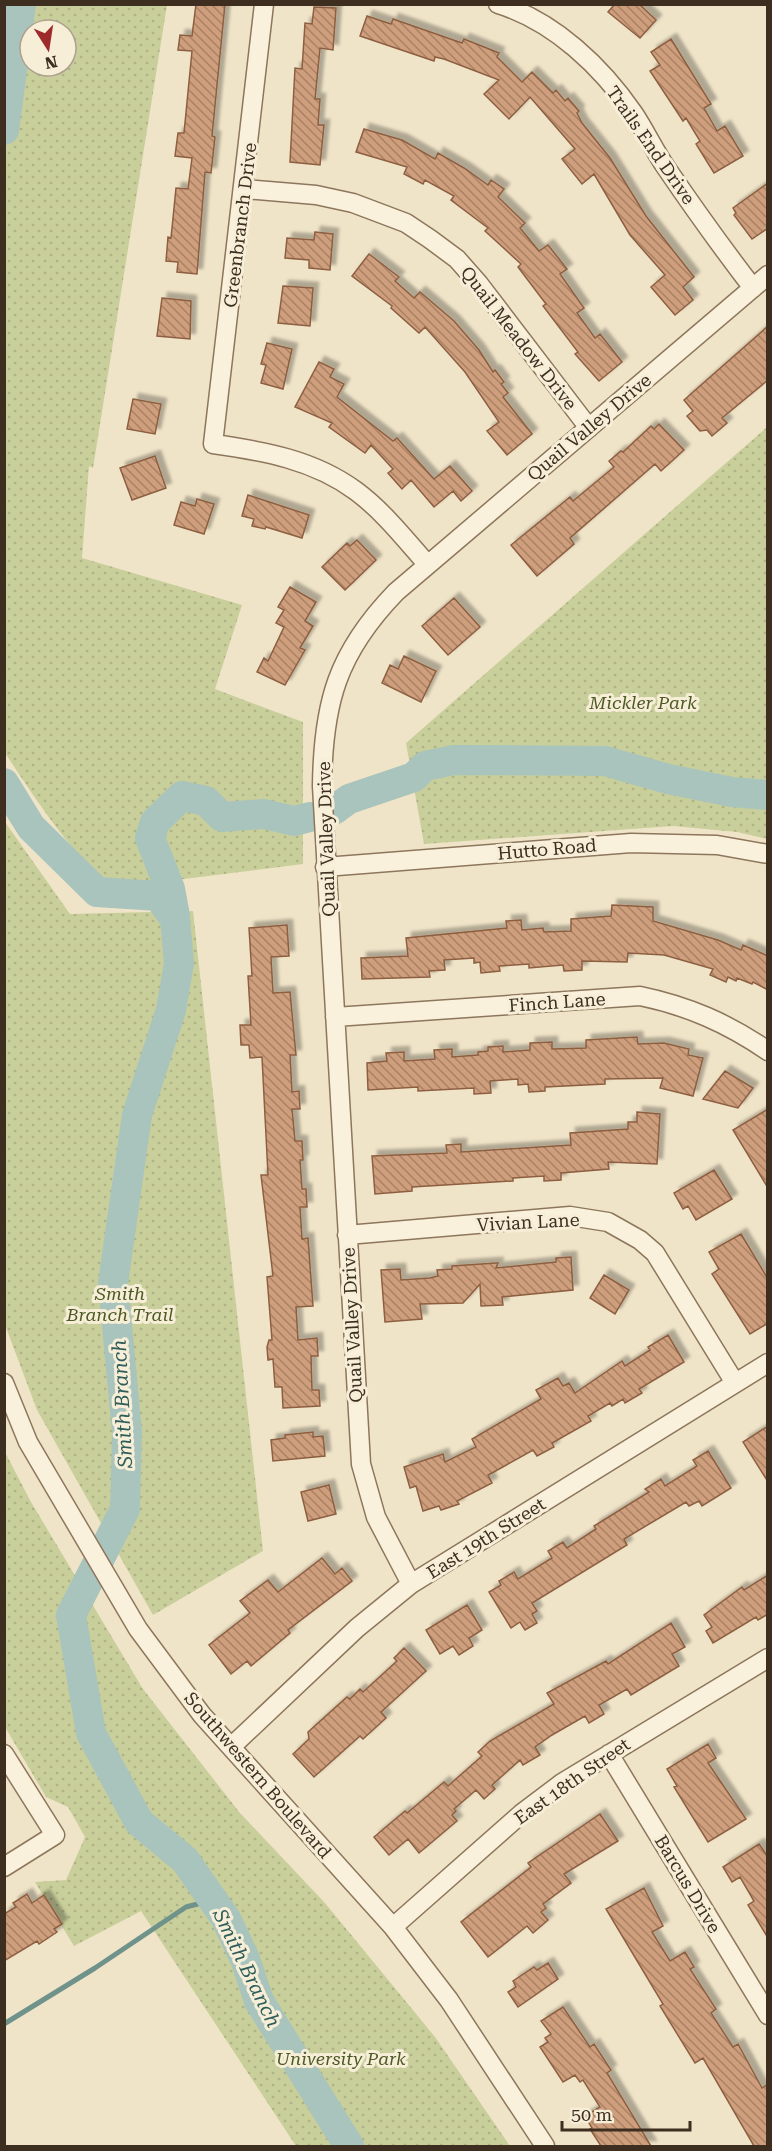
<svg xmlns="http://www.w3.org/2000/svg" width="772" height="2151" font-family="'Roboto Serif',serif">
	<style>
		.grass { fill: url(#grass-dots); fill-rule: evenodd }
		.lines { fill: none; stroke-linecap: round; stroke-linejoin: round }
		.stream { stroke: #6f938a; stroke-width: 5 }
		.river { stroke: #a9c4bc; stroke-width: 30 }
		.building { fill: url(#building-back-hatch); stroke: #8d5f41; stroke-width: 1.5; filter: url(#shadow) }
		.minor-casing { stroke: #8d765c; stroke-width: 21 }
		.minor { stroke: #faf1dc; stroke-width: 18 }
		.labels { text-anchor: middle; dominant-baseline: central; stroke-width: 6; stroke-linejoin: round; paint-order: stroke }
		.street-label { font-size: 18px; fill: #3d2e20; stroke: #f7eed8 }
		.park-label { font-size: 18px; font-style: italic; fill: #4d5a26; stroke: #f7eed8 }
		.water-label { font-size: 20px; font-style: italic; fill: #2f5d5a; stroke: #f7eed8 }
	</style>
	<defs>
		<pattern id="grass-dots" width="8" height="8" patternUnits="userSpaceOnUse" patternTransform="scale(1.5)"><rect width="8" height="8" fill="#c9cf9b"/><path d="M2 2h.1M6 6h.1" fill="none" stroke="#aeb285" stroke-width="1.8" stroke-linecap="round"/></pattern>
		<pattern id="building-back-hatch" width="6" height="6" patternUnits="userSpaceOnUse" patternTransform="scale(1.5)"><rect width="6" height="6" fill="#cf9f7d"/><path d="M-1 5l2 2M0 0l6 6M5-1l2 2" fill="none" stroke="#a98266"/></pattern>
		<filter id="shadow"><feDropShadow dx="5.5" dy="-5.5" stdDeviation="1.5" flood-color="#0004"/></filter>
	</defs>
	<rect width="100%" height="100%" fill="#f0e4c8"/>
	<!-- grass -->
	<path class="grass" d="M4,5H167L93,468L89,466L82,558L242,605L215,689L303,722V864L112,888C68,850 37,801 5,753ZM30,30H66V66H30Z
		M767,427V839L737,832L673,826L424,844L406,743Z
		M5,822L70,914L193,911L263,1551L153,1615L37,1410L5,1325Z
		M5,1452L31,1502L143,1689L240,1813L325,1903L435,2037L510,2146H296L141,1911L74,1946L35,1882L66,1880L85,1837L68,1807L46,1797L5,1727Z"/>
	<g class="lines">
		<!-- stream -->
		<path class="stream" d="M4,48L14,50
			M4,2024L95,1968L186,1907L213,1900"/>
		<!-- river -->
		<path class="river" d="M4,130L21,4
			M4,783L31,827L97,892L158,896L175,919L179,963L171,1010L137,1115L113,1283L127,1432L125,1509L71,1615L91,1733L139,1822L185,1860L226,1919L245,1959L259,2001L349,2146
			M334,810L349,799L414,777L425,766L454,760L605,761L668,779L732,792L768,795
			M175,916L170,889L150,838L155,822L182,796L206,801L222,817L264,814L294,821L310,817"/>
	</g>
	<!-- building -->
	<path class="building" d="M196,4H225L212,136L215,137L211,173L205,172L197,274L177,272L178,262L166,261L168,237L171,238L176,188L188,189L192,158L175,156L178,133H184L192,51L178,50L180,35L192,36Z
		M615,4H639L656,20L640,38L608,12Z
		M314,7L336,8L333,50L320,48L315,99H320L318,125H324L320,165L290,162L295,68L302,69L305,23L312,24Z
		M367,16L391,24L393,19L462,43L464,39L499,53L497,57L522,82L532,72L553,93L556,90L565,101L568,98L579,111L577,113L582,123L610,158L646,216L694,277L683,287L693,300L675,315L651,287L665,275L630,235L594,174L582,184L562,159L575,149L530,97L509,119L484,94L499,80L444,59L435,57L434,61L360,36Z
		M671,39L711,104L704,108L717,131L725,126L743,156L714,173L696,144L700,141L686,118L683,121L650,71L660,65L651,52Z
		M364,129L402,140L435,159L438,153L464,168L488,185L491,180L504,189L498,197L525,223L520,228L539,251L548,245L567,269L560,274L584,308L577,313L595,338L600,334L622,362L599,381L575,354L578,352L543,306L546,304L518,267L521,264L485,231L488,228L451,200L454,196L425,180L423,184L404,174L407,167L356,152Z
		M768,183V228L752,239L734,215L736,213L733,208Z
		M315,232L333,234L330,270L309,268V260L285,258L287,238L314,240Z
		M369,254L399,277L395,281L414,298L420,292L454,321L479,350L493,372L495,370L504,382L501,384L508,393L503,397L532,434L507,455L487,431L499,422L465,372L425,327L419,333L391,308L392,306L352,276Z
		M283,286L313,288L310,326L278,323Z
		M162,298L191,301L190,339L157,336Z
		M768,326V380L722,418L727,423L712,436L707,430L700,431L687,416L693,411L684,400Z
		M267,343L292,349L283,389L261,383L266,365L261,364Z
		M319,362L334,369L330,377L344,384L337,397L393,441L397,438L434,479L450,466L472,491L461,501L453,491L434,507L411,480L402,489L388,473L393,469L371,445L365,453L329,427L332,423L295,407Z
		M133,399L161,404L155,434L127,429Z
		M659,424L684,450L661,471L655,464L570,538L574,544L537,576L511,545L570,497L573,501L614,467L609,461L621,451L623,452L651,426L654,429Z
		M155,456L166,488L132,500L120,468Z
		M248,495L309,515L302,538L266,527L265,529L252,526L254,519L242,516Z
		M197,499L214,504L204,534L174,525L181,502L195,506Z
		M357,540L376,560L345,590L322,567L347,543L350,546Z
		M290,587L316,602L305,621L313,626L300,648L305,650L285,685L257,672L264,658L268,661L284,627L276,623L284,610L278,607Z
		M454,598L480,627L448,655L422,626Z
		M404,656L436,671L421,702L382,683L390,665L398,669Z
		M612,905L653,907V921L718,940L741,950L743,945L768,956V990L753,982L752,984L737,978L736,981L728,977L726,982L710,975L713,969L664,955L628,953L627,962L582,961V970L564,971L563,965L529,968V964L499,966L500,971L481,973L480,962L474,963V958L444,960L445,970L429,971L430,977L362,979L361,958L408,956L406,938L507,928L506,921L521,920L522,930L543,928L544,932L571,931V919L611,916Z
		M287,925L289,956L271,957L273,993L290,992L296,1055H290L292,1092L299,1091L300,1109H292L295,1141H302L303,1160H300L302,1189H306L307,1207H300L302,1239L308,1238L313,1306L296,1307L298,1340L317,1338L318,1356H311L312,1390H319L320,1406L283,1408L282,1387H275L273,1359L268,1360L267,1347L269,1340H272L267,1277L273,1276L261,1175H268L262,1057L250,1058L249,1045H241L240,1025H251L248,976H252L249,928Z
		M637,1037L638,1044L664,1043L689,1049L688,1055L703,1058L693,1096L660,1088L663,1078L605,1079V1084L545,1087V1091L529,1092L528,1084L518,1085V1079L490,1081L491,1093L474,1094V1088L418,1091V1087L368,1090L367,1063L387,1061L386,1053L404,1052V1061L435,1059L434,1050L452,1049V1057L478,1055V1052L488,1051V1047L503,1046V1052L530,1050V1043L552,1042V1049L586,1048V1040Z
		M725,1071L753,1088L738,1108L703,1099Z
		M768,1109V1188L733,1130Z
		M637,1112L660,1114L657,1164L608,1162L609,1169L561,1173V1180L544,1181V1176L513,1178V1181L412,1187V1191L375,1194L372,1156L447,1153L446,1145L461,1144V1152L571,1145L570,1133L628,1129V1122H637Z
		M714,1170L732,1199L696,1220L688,1206L683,1209L674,1193Z
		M741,1234L768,1279V1323L750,1334L712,1274L719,1269L709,1252Z
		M571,1257L573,1290L502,1297L503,1305L481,1306L480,1284L463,1303L420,1304L422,1319L385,1322L381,1270L400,1269L401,1280L430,1278L438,1276L437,1270L452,1269V1266L496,1263H498L496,1268L556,1262V1258Z
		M604,1275L629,1290L615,1314L590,1298Z
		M668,1335L684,1362L639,1389L642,1393L625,1403L623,1399L612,1406L610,1403L588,1416L591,1421L552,1443L554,1447L537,1456L533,1450L492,1473L488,1475L492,1483L457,1501L459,1504L441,1510L439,1506L423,1511L416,1486L410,1488L404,1467L443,1454L445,1462L476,1447L472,1439L541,1399L536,1390L558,1378L563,1386L569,1383L575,1393L622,1361L625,1366L650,1350L648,1347Z
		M768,1426V1482L743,1442Z
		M313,1432V1437L323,1436L325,1456L273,1461L271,1440L285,1438V1435Z
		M708,1451L731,1488L702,1506L699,1501L689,1506L686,1502L624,1539L627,1545L532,1603L537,1611L532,1614L537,1623L525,1630L520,1622L511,1628L489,1592L501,1585L499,1581L514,1572L518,1579L552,1558L548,1551L563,1542L567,1548L596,1529L594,1526L649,1492L645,1489L661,1479L665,1486L697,1466L693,1460Z
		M329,1485L336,1514L308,1521L301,1492Z
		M322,1558L335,1574L342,1568L352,1581L288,1630L290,1633L251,1666L247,1661L231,1674L209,1645L250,1613L240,1601L268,1580L278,1592Z
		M768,1575V1614L758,1620L756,1617L713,1643L706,1631L712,1627L704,1615L742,1587L744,1590Z
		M467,1605L482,1630L469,1638L473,1646L459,1655L453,1646L440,1654L426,1630Z
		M671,1623L685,1647L672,1654L679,1666L631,1695L627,1689L599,1705L604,1714L589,1723L585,1716L552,1735L535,1747L540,1755L523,1765L520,1760L492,1785L495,1789L484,1799L476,1790L454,1809L456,1811L452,1815L457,1821L419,1853L408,1839L389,1855L374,1837L405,1811L407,1813L444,1782L448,1786L482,1756L478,1752L490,1741L554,1704L547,1693L606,1661L608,1664Z
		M404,1648L426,1671L381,1712L386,1718L363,1739L360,1736L314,1777L293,1754L309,1739L308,1732L347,1697L350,1699L360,1689L363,1692L397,1661L394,1658Z
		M708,1744L716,1758L708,1763L746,1819L708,1842L674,1787L677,1786L667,1769Z
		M600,1814L618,1841L564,1874L571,1883L543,1904L546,1908L541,1912L548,1920L533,1933L527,1926L488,1957L461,1922L531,1867L528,1863Z
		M759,1844L768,1857V1938L748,1905L754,1901L740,1877L732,1882L723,1867Z
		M644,1888L663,1926L652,1932L670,1961L685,1952L694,1967L690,1969L716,2009L711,2013L733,2047L738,2044L762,2088L768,2084V2146H754L703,2058L695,2063L660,2006L663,2004L606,1909Z
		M27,1894L32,1903L44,1895L62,1924L54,1929L57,1932L39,1944L37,1941L4,1961V1914L16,1907L13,1903Z
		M548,1963L558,1979L518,2007L508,1992L516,1987L513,1981L534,1967L537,1970Z
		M563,2007L590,2047L594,2044L611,2070L607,2073L651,2146H601L590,2129L592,2128L585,2116L600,2107L583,2080L580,2082L575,2075L563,2082L540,2047L548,2042L545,2038L551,2034L541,2021Z"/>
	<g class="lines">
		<defs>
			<path id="minor" d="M264,4L213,444C264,451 314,460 356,491C383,511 405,539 427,564
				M498,4C554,21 602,67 634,114C646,132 655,152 667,169C695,210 723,249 753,288
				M244,189L316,195L353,203L406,223L430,239L457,259L479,284L589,428
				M325,867L631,843L717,845L768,854
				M335,1017L640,996C688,1006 727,1023 768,1051
				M347,1235L570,1216L608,1222L640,1240L655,1253L735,1383
				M4,1383L28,1442L138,1629L202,1715L393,1927L449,2000L545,2146
				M411,1584L376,1517L361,1464L322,786C323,703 337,653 396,592L768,275
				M231,1747L357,1628L411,1584L768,1363
				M4,1754L55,1835L4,1867
				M609,1754L768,2015
				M393,1927L521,1814L562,1783L768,1658"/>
		</defs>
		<!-- minor casing -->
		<use href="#minor" class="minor-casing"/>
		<!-- minor -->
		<use href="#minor" class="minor"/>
	</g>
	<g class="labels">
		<!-- street labels -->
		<g class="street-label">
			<text transform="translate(651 145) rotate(55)">Trails End Drive</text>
			<text transform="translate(240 225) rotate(-83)">Greenbranch Drive</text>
			<text transform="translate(519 338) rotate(52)">Quail Meadow Drive</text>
			<text transform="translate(589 427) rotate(-40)">Quail Valley Drive</text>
			<text transform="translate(326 839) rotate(-92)">Quail Valley Drive</text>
			<text transform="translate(547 849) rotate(-5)">Hutto Road</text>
			<text transform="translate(557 1002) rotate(-4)">Finch Lane</text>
			<text transform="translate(528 1222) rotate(-3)">Vivian Lane</text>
			<text transform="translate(352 1325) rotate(-93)">Quail Valley Drive</text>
			<text transform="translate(486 1538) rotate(-32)">East 19th Street</text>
			<text transform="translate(258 1775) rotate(49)">Southwestern Boulevard</text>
			<text transform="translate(572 1781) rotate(-35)">East 18th Street</text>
			<text transform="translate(688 1884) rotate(59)">Barcus Drive</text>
		</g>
		<!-- park labels -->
		<g class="park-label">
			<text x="643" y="702">Mickler Park</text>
			<text x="120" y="1293">Smith<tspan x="120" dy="21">Branch Trail</tspan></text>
			<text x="341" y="2058">University Park</text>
		</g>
		<!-- water labels -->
		<g class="water-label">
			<text transform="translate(122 1404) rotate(-93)">Smith Branch</text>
			<text transform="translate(247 1968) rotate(64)">Smith Branch</text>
		</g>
	</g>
	<!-- border -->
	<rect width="772" height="2151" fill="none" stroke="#3d2e20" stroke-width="12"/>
	<!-- north arrow -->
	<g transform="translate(48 48) rotate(168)"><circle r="28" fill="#f7eed8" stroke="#ada18e" stroke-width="1.5"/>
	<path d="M0-4.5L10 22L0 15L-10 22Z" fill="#9e2a2b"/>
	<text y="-9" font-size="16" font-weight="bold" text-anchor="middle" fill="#3d2e20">N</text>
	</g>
	<!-- scale -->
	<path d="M562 2121v9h128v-9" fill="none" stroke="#3d2e20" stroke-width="3"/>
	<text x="571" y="2121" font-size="18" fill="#3d2e20" stroke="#f7eed8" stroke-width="4.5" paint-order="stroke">50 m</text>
</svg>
